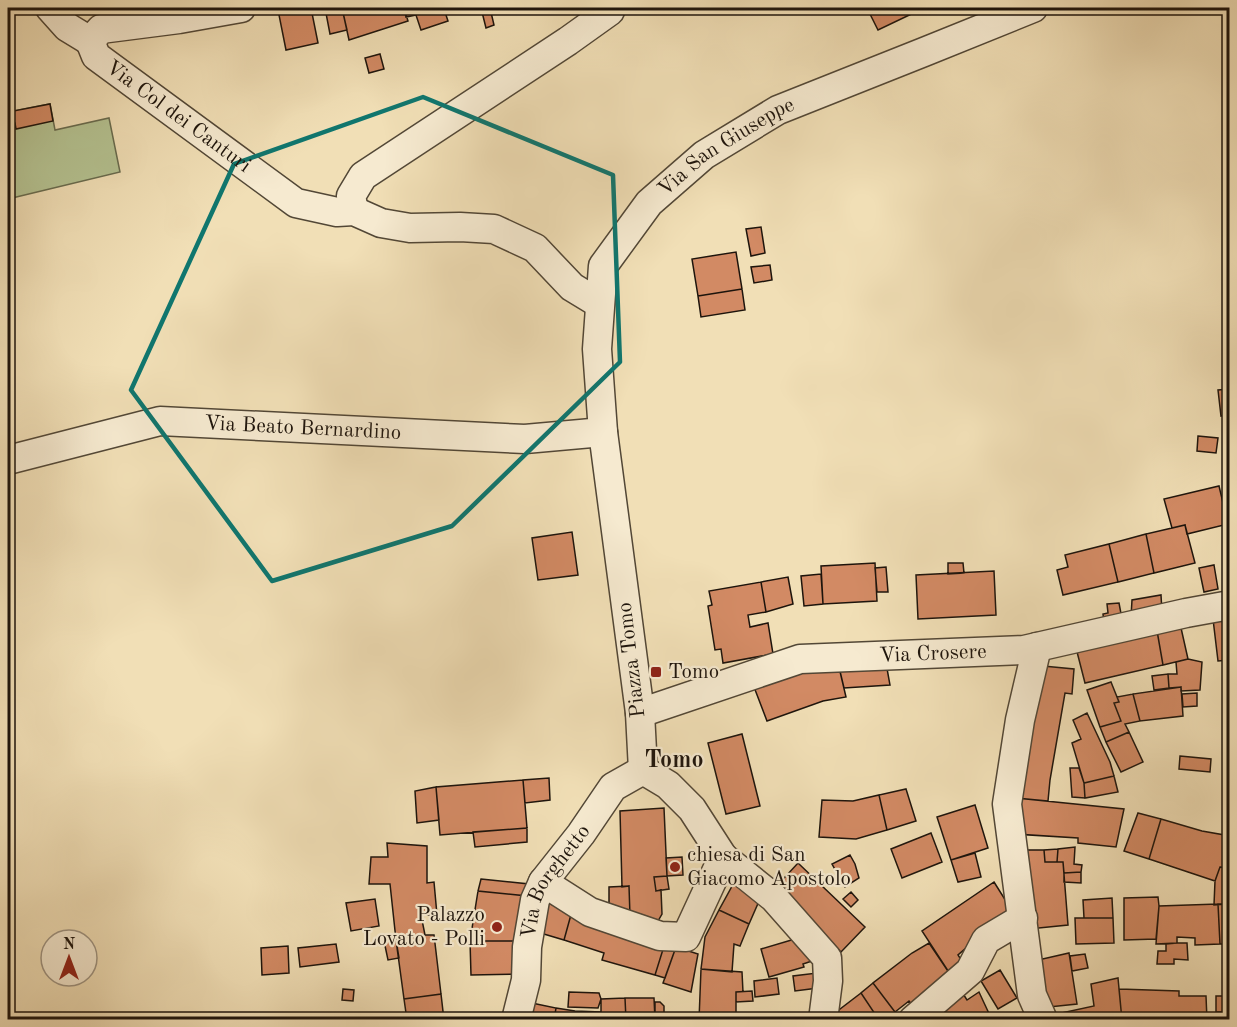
<svg xmlns="http://www.w3.org/2000/svg" width="1237" height="1027" font-family="'Old Standard TT',serif">
	<style>
		.green { fill: #b5c392; stroke: #696c4f; stroke-width: 1.5 }
		.building { fill: #d28a64; stroke: #1d140c; stroke-width: 1.5 }
		.lines { fill: none; stroke-linecap: round; stroke-linejoin: round }
		.minor-casing { stroke: #524736; stroke-width: 31 }
		.minor { stroke: #f6ead0; stroke-width: 28 }
		.marked { fill: none; stroke: #0f766e; stroke-width: 4.5; stroke-linejoin: round }
		.poi-dot { fill: #8f2418; stroke: #f6ead0; stroke-width: 2 }
		.labels { text-anchor: middle; dominant-baseline: central; stroke-width: 4.5; stroke-linejoin: round; paint-order: stroke }
		.street-label { font-size: 21px; fill: #1d140c; stroke: #f6ead0 }
		.poi-label { font-size: 21px; fill: #1d140c; stroke: #f6ead0; text-anchor: start }
		.quarter-label { font-size: 24px; font-weight: bold; fill: #1d140c; stroke: #f6ead0 }
	</style>
	<rect width="100%" height="100%" fill="#f1dfb6"/>
	<filter id="stains"><feTurbulence type="fractalNoise" baseFrequency=".00333" numOctaves="4"/><feColorMatrix values="0 0 0 0 .2 0 0 0 0 .09 0 0 0 0 .02 0 0 0 .5 -.17"/></filter>
	<radialGradient id="worn" r=".72"><stop offset=".6" stop-color="#630" stop-opacity="0"/><stop offset="1" stop-color="#630" stop-opacity=".3"/></radialGradient>
	<!-- green -->
	<path class="green" d="M50,104L55,130L109,118L120,172L8,199V112Z"/>
	<!-- building -->
	<path class="building" d="M293,8H311L318,43L286,50L278,10Z
		M325,8H342L347,30L330,34Z
		M342,8H404L408,21L349,40Z
		M404,8H450L444,9L448,21L421,30L416,15L406,17Z
		M481,8H490L494,25L486,28Z
		M867,8H924L878,30Z
		M380,54L384,69L369,73L365,58Z
		M50,104L53,121L16,129L15,123L8,124V112Z
		M761,227L765,253L751,256L746,229Z
		M736,252L742,289L698,296L692,259Z
		M770,265L772,280L754,283L751,267Z
		M742,289L745,310L701,317L698,296Z
		M1230,389V414L1221,416L1218,390Z
		M1198,436L1218,438L1216,453L1197,451Z
		M1219,486L1228,524L1187,534L1185,525L1172,528L1164,499Z
		M1185,525L1195,563L1154,573L1146,534Z
		M572,532L578,575L538,580L532,538Z
		M1146,534L1154,573L1118,582L1109,544Z
		M1109,544L1118,582L1063,595L1057,570L1068,567L1065,555Z
		M875,563L877,601L823,604L821,566Z
		M948,563H963L964,573L948,574Z
		M1214,565L1218,589L1204,592L1199,568Z
		M886,567L888,592H877L875,568Z
		M994,571L996,615L918,619L916,575Z
		M821,574L823,604L804,606L801,576Z
		M788,577L793,604L766,612L761,582Z
		M761,582L766,612L748,615L750,627L768,623L773,654L723,663L721,649L715,650L708,606L712,605L709,591Z
		M1161,595L1162,612L1131,617L1132,600Z
		M1119,603L1122,619L1104,622L1103,614L1108,613L1107,604Z
		M1230,618V660L1218,661L1213,619Z
		M1179,619L1188,659L1163,665L1156,625Z
		M1156,625L1163,665L1085,683L1075,644Z
		M1188,659L1202,662L1200,690L1181,691V687L1169,688L1168,674H1177L1176,662Z
		M838,663L846,697L823,701L767,721L754,687L809,668Z
		M886,663L890,685L844,688L839,667Z
		M1043,666L1074,669L1072,694L1065,693L1050,780L1048,801L1015,798Z
		M1168,674L1169,688L1154,690L1152,676Z
		M1111,682L1119,702L1114,703L1121,721L1100,727L1087,690Z
		M1181,687L1183,716L1140,721L1133,694Z
		M1197,693V706L1183,707L1182,694Z
		M1133,694L1140,721L1125,724L1129,732L1106,742L1100,727L1121,721L1114,703L1119,702L1117,697Z
		M1087,713L1110,762L1114,776L1084,783L1072,743L1081,739L1073,720Z
		M1129,732L1143,762L1121,772L1106,742Z
		M742,734L760,806L726,814L708,743Z
		M1180,756L1211,759L1210,772L1179,769Z
		M1070,768H1079L1084,783L1085,798L1072,797Z
		M1114,776L1118,792L1085,798L1084,783Z
		M549,778L550,800L525,803L523,780Z
		M523,780L527,828L440,835L436,787Z
		M436,787L439,820L417,823L415,791Z
		M906,789L916,821L887,830L879,795Z
		M879,795L887,830L856,839L819,837L822,800L853,801Z
		M1015,798L1124,809L1116,847L1078,843V838L1014,834Z
		M975,805L988,848L951,860L937,817Z
		M664,808L667,876L654,877L656,891L661,890L662,914L658,921L630,916L629,886L622,887L620,811Z
		M1138,813L1161,819L1149,859L1124,851Z
		M1161,819L1202,831L1230,836V868L1220,867L1215,881L1149,859Z
		M527,828V842L475,847L473,832Z
		M931,833L942,862L902,878L891,849Z
		M387,843L427,846V883L434,882L437,915H421L425,935L396,940L390,884H369L371,857H388Z
		M1075,847L1074,864L1082,865L1081,872L1064,873L1063,862H1057L1058,849Z
		M1058,849L1057,862H1045L1044,850Z
		M1022,850H1044L1045,862H1063L1068,925L1029,929Z
		M975,853L981,877L958,882L951,860Z
		M850,855L855,864L859,878L845,887L832,864Z
		M682,857L683,875L667,876L666,858Z
		M798,863L865,927L841,952L774,889Z
		M1220,867L1230,868V889L1227,904L1214,905L1215,881Z
		M1081,872V883L1064,882V873Z
		M667,876L669,889L656,891L654,877Z
		M481,879L529,884L527,896L478,891Z
		M736,879L763,892L749,924L719,910Z
		M994,882L1011,909L958,955L965,966L952,977L922,931Z
		M629,886L630,916L609,913V887Z
		M478,891L527,896L521,941H470Z
		M851,892L858,900L851,907L843,899Z
		M1158,897L1159,906L1156,939L1124,940V898Z
		M1112,898L1113,918H1084L1083,900Z
		M375,899L379,926L351,931L346,903Z
		M544,902L572,911L564,940L537,932Z
		M1218,904H1230V944H1220Z
		M1218,904L1220,944L1195,945V938L1177,937V943L1156,944L1159,906Z
		M719,910L749,924L740,946L734,944L732,972L701,969L705,937Z
		M572,911L665,943L655,975L602,960L604,953L564,940Z
		M1075,918H1113L1114,943L1076,944Z
		M425,935H434L441,994L404,999L396,940Z
		M805,936L812,961L803,964L804,967L769,977L761,949Z
		M396,940L399,958L388,960L384,941Z
		M470,941H521L519,974L471,975Z
		M665,943L676,947L665,978L655,975Z
		M929,943L952,977L913,1006L909,1001L895,1012L873,983L912,953Z
		M1177,943H1187L1188,960L1174,959V964H1157L1158,951H1166V944Z
		M336,944L339,962L300,967L298,948Z
		M288,946L289,973L262,975L261,948Z
		M676,947L698,954L691,992L663,983Z
		M1069,953L1077,1004L1049,1007L1038,960Z
		M1085,954L1088,968L1072,971L1070,956Z
		M701,969L742,972L743,992H736V1020H699Z
		M1000,970L1017,998L998,1009L981,981Z
		M817,973L818,988L795,991L793,976Z
		M777,978L779,994L755,997L754,981Z
		M1118,978L1122,1020H1054L1052,1015L1094,1006L1091,984Z
		M873,983L895,1012L885,1020H879L861,993Z
		M958,986L967,1000L979,992L992,1020H922Z
		M343,989L354,990L353,1001L342,1000Z
		M1119,989L1179,991V996H1206L1207,1020H1122Z
		M752,991L753,1001L736,1002V992Z
		M569,992L599,993L601,999L598,1008L568,1007Z
		M861,993L879,1020H827V1019Z
		M441,994L444,1020H407L404,999Z
		M1216,996H1230V1012H1216Z
		M625,998L626,1020H601V999Z
		M625,998H654L655,1020H626Z
		M527,1002L556,1008L554,1020H522Z
		M655,1002H660L664,1006V1012L661,1017L657,1020H655Z
		M556,1008L575,1011L601,1012V1020H554Z"/>
	<g class="lines">
		<defs>
			<g id="minor">
				<path d="M50,8L67,27L90,41"/>
				<path id="s1" d="M241,8L179,19L101,29L90,41L96,56L296,203L337,212L354,211L381,223L410,228L460,227L494,229L535,248L572,287L600,304"/>
				<path d="M354,211L351,196L363,176L568,41L610,11L609,8"/>
				<path id="s2" d="M8,460L160,421L525,439L603,432"/>
				<path d="M1037,647L1020,720L1007,804L1032,995L1043,1020"/>
				<path id="s3" d="M640,713L800,659L1024,650L1186,613L1230,605"/>
				<path id="s4" d="M643,770L640,713L603,432L597,349L603,266L649,203L704,155L778,110L924,52L1033,8"/>
				<path d="M723,857L774,898L827,958L828,981L823,1020"/>
				<path d="M543,882L590,912L660,936L686,937L723,857L692,809L668,785L643,770"/>
				<path id="s5" d="M516,1020L526,980L527,947L535,900L543,882L581,834L613,787L643,770"/>
				<path d="M913,1020L970,971L986,940L1023,918"/>
			</g>
		</defs>
		<!-- minor casing -->
		<use href="#minor" class="minor-casing"/>
		<!-- minor -->
		<use href="#minor" class="minor"/>
	</g>
	<!-- marked area -->
	<path class="marked" d="M423,97L613,175L620,362L452,526L272,581L131,390L234,164Z"/>
	<!-- markers -->
	<g class="poi-dot">
		<rect x="650" y="666" width="12" height="12" rx="3"/>
		<circle cx="675" cy="867" r="6"/>
		<circle cx="497" cy="927" r="6"/>
	</g>
	<g class="labels">
		<!-- street labels -->
		<g class="street-label">
			<text stroke="none"><textPath href="#s1" startOffset="276">Via Col dei Canturi</textPath></text>
			<text stroke="none"><textPath href="#s4" startOffset="681">Via San Giuseppe</textPath></text>
			<text stroke="none"><textPath href="#s2" startOffset="300">Via Beato Bernardino</textPath></text>
			<text stroke="none"><textPath href="#s3" startOffset="302">Via Crosere</textPath></text>
			<text transform="translate(632 660) rotate(-97)">Piazza Tomo</text>
			<text stroke="none"><textPath href="#s5" startOffset="147">Via Borghetto</textPath></text>
		</g>
		<!-- poi labels -->
		<g class="poi-label">
			<text x="668" y="672">Tomo</text>
			<text x="687" y="855">chiesa di San<tspan x="687" dy="24">Giacomo Apostolo</tspan></text>
			<text x="485" y="915" text-anchor="end">Palazzo<tspan x="485" dy="24">Lovato - Polli</tspan></text>
		</g>
		<!-- quarter labels -->
		<g class="quarter-label">
			<text x="674" y="761">Tomo</text>
		</g>
	</g>
	<!-- margin -->
	<rect width="1237" height="1027" fill="none" stroke="#f1dfb6" stroke-width="30"/>
	<rect x="9" y="9" width="1219" height="1009" fill="none" stroke="#1d140c" stroke-width="3"/>
	<rect x="15" y="15" width="1207" height="997" fill="none" stroke="#1d140c" stroke-width="1.5"/>
	<!-- north arrow -->
	<g transform="translate(69 958)"><circle r="28" fill="#f6ead0" stroke="#9f9482" stroke-width="1.5"/>
	<path d="M0-4.5L10 22L0 15L-10 22Z" fill="#8f2418"/>
	<text y="-9" font-size="16" font-weight="bold" text-anchor="middle" fill="#1d140c">N</text>
	</g>
	<rect width="100%" height="100%" filter="url(#stains)"/>
	<rect width="100%" height="100%" fill="url(#worn)"/>
</svg>
